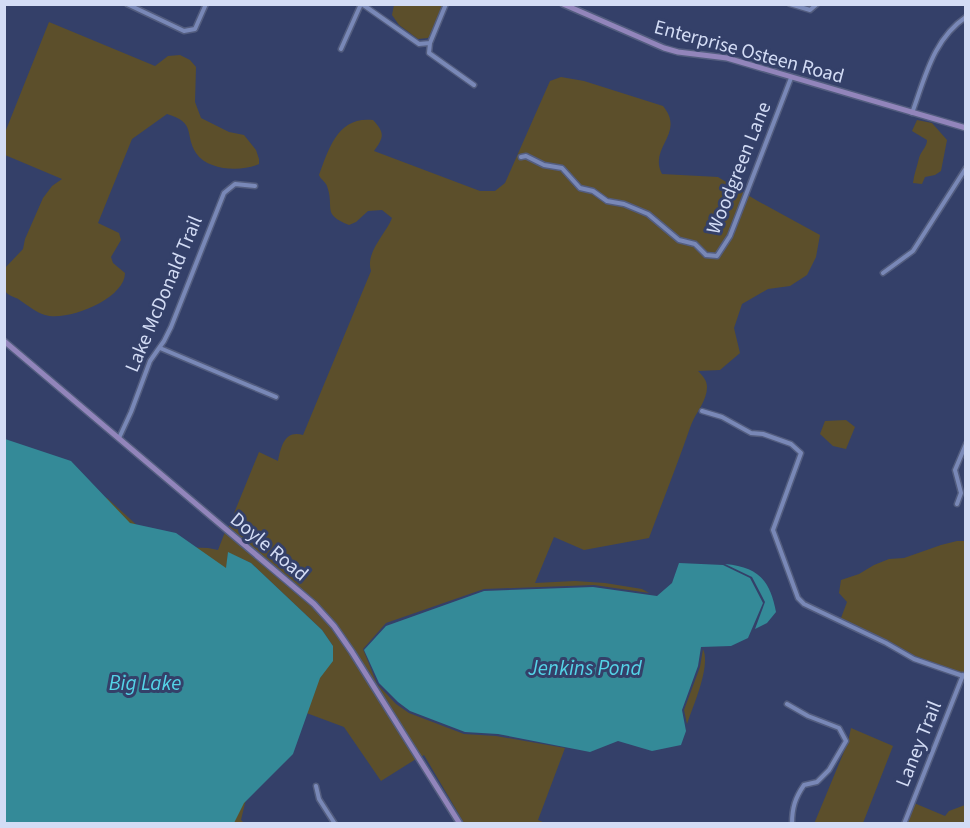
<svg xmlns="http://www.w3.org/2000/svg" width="970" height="828" font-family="'Source Sans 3',sans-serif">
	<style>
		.green { fill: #5c4f2b; fill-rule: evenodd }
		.water { fill: #348a98 }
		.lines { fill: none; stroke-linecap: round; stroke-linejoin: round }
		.street-casing { stroke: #535d7f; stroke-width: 7 }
		.secondary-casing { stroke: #535d7f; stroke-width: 8 }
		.street { stroke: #7988b7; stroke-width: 4 }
		.secondary { stroke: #9285bb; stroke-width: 5 }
		.labels { text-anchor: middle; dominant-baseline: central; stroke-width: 6; stroke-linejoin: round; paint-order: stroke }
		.street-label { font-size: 20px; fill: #d3dcf5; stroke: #344069 }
		.water-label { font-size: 21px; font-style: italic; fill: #54d3e7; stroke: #344069 }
	</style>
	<rect width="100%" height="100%" fill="#344069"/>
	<!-- green -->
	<path class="green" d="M394,5H445L433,32L428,38L418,39L399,25L392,15Z
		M49,22L155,66L168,56L180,55L190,60L196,67L195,102L201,118L229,132L244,135L256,150L259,159V164C242,172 208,171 196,153C184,134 197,123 167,114L132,139L98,223L119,233L121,240L111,257L113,263L125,273C125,299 67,322 45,315C35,312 29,306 21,301C17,297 9,297 5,291C2,286 4,274 5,268L23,249L25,239L43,198L52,186L62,179L5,155L4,135Z
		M561,77L584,81L663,106C686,134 648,147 662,174L718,177L756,200L820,235L816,257L807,275L790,286L768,289L742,304L734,328L740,353L720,370L698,371C702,375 707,380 707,387C707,401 696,412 691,425C678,463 663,500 649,538L584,550L554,537L535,583L575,581L605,583L642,589L649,593L594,585L484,589L386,623L363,649L377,684L396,704L409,713L464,734L496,736L565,748L538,820L545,823H464L424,755L421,757L336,624L228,528L259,452L278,461C281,446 285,430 303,435L371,271C365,252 386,234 392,218L382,210L368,211L356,222L349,225C321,214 335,208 327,186C325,181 321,180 319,175C329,148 338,116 373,120C385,133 384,137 374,151L480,191H495L505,183L550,81Z
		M917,120L932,123L947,140L941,171L935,175L925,177L922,184L913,183C914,174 917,167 919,158C921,151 927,147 927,140L912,131Z
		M846,420L855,427L846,449L833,446L820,434L825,421Z
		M107,498L140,528L179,547L208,548L218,550L225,532L312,606L333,628L416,759L381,781L344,727L293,708L247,795L241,820L244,823H184L4,525ZM228,553L251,563L322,630L333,646L226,572Z
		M957,541H965V674L915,656L887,640L841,618L847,602L839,593L841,580L859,574L874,565L889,559L904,558L941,545Z
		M703,649C711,666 693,706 687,724L684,710L700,667Z
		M851,728L893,746L863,823L814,824L848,742Z
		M914,803L945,816L949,811L965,805V823H906Z"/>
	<!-- water -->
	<path class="water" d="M5,439L71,461L130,523L176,533L226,568L228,552L251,563L322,630L333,646V661L320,678L293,754L244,803L234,823H5Z
		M679,563L723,565L750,578L763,603L748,638L731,646L701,647L698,666L682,710L686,731L681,745L652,751L618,741L590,752L498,734L465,732L410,711L398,702L379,683L364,650L386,626L484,591L593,587L657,596L672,583Z
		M725,564C758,567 770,580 776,612L767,623L755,629L765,602L752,577Z"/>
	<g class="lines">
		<defs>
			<path id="street" d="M127,4L184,31L195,29L206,4
				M362,4L419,44L430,43
				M446,4L430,43L429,53L474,85
				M790,4L810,10L817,4
				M341,49L361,4
				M912,113C925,78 933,39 966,17
				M521,157L526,156L544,165L562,168L580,188L593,191L607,201L624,204L648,214L679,240L695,244L706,255L717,256L730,236L791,78
				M883,273L913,251L966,168
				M160,348L276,397
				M702,411L722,417L751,433L763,434L791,444L801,453L773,530L798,598L804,604L886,643L914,659L966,677
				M119,438L131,412L150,361L164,341L171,327L224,193L235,184L255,186
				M957,504L961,493L955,470L966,444
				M787,704L808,716L839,728L846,741L829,770L817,782L804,785C795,798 792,808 792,824
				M316,786L319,799L335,824
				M904,824L963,675"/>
			<path id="secondary" d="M563,4L664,48L678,52L727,58L966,128
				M4,341L314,604L334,626L352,652L460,824"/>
		</defs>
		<!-- street casing -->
		<use href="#street" class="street-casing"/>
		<!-- secondary casing -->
		<use href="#secondary" class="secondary-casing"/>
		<!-- street -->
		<use href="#street" class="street"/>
		<!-- secondary -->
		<use href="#secondary" class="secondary"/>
	</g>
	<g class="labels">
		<!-- street labels -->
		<g class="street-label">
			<text transform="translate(749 52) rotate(15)">Enterprise Osteen Road</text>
			<text transform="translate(739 168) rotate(-68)">Woodgreen Lane</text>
			<text transform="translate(164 294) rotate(-67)">Lake McDonald Trail</text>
			<text transform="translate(269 547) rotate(40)">Doyle Road</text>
			<text transform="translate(919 744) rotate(-68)">Laney Trail</text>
		</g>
		<!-- water labels -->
		<g class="water-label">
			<text x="585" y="668">Jenkins Pond</text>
			<text x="145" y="683">Big Lake</text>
		</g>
	</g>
	<!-- border -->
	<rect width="970" height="828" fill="none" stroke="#d3dcf5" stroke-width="12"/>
</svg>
